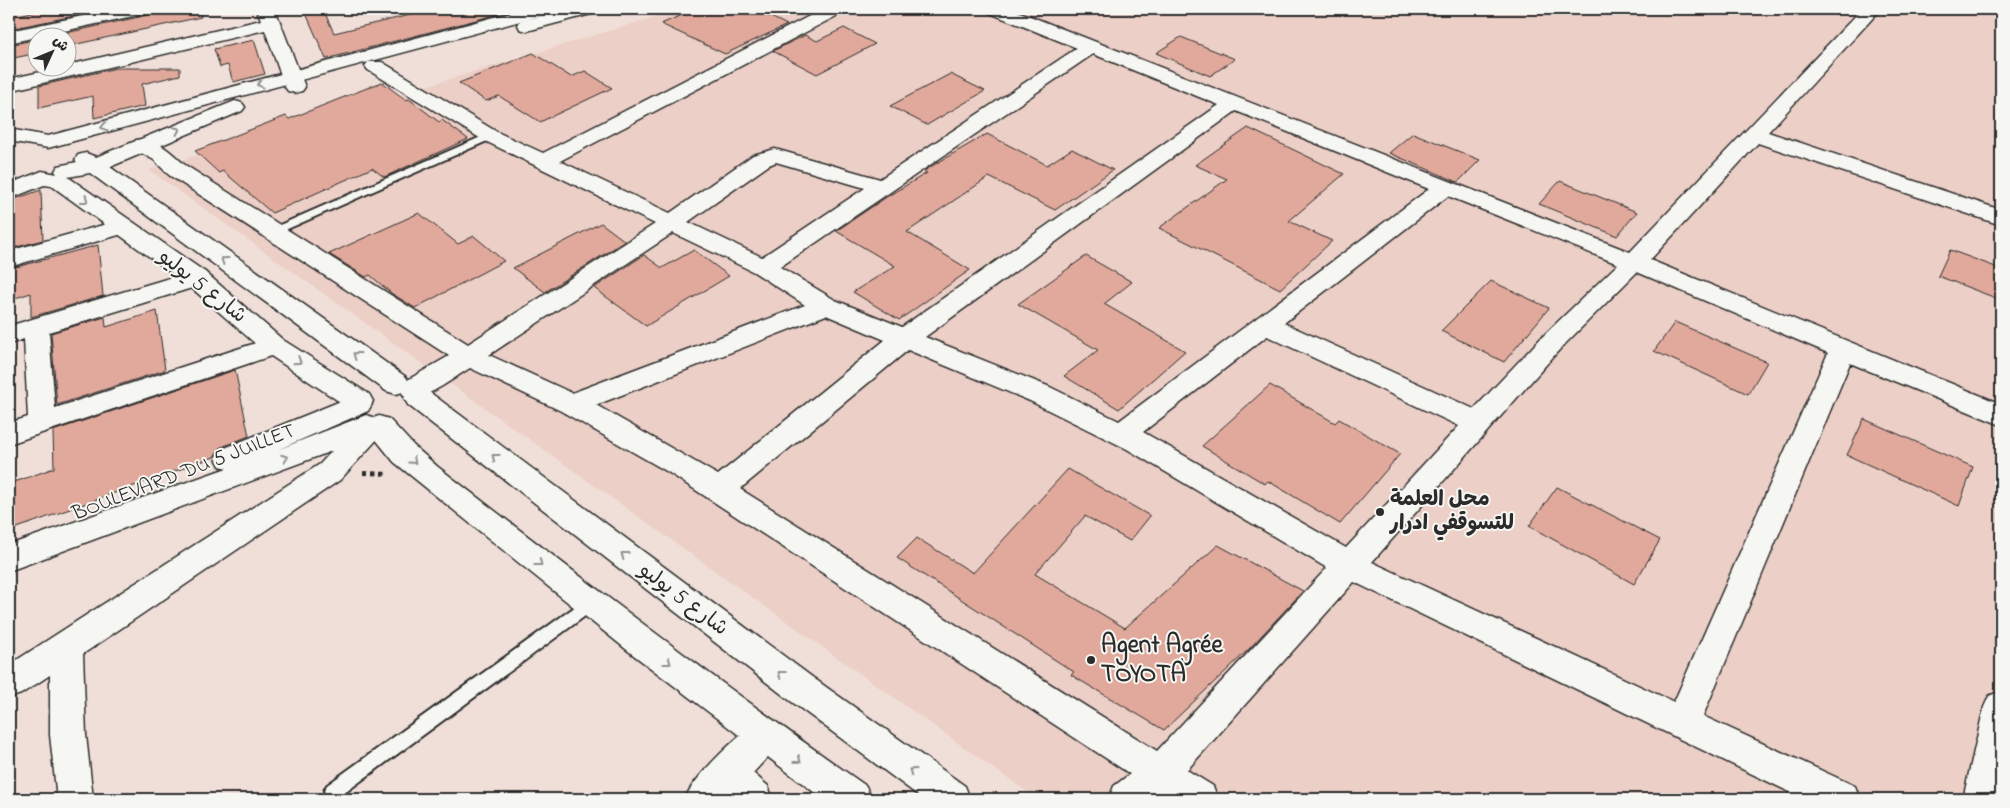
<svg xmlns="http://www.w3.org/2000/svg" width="2010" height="808" font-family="'Indie Flower','Playpen Sans Arabic',sans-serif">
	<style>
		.built { fill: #eccfc6 }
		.building { fill: #e1a99b; stroke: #2b2b2b }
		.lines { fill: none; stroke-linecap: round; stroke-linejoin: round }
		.lane-casing { stroke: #2b2b2b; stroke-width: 4 }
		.street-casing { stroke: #2b2b2b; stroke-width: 3 }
		.secondary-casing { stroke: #2b2b2b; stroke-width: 3 }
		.path { stroke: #2b2b2b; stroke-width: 4; stroke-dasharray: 4.5 4.5; stroke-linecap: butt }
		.lane { fill: #f6f6f2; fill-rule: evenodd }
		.street { fill: #f6f6f2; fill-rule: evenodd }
		.secondary { fill: #f6f6f2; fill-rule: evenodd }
		.oneway { stroke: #90908e }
		.poi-dot { fill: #2b2b2b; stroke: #f6f6f2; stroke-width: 2 }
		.labels { text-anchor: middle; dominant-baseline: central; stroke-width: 4; stroke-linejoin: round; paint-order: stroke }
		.street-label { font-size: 21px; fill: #2b2b2b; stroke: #f6f6f2 }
		.poi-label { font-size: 21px; font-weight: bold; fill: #2b2b2b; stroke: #f6f6f2; text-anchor: start }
		.near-poi-label { font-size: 25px; font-weight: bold; fill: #2b2b2b; stroke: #f6f6f2; text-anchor: start }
	</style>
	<rect width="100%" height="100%" fill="#f0dfd8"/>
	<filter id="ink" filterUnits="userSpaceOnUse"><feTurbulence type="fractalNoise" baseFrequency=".02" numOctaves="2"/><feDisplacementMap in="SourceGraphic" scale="10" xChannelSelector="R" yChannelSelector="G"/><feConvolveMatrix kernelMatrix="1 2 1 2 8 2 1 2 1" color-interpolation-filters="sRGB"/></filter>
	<g filter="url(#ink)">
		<!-- built -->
		<path class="built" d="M681,9H2001V799H1037L149,170Z"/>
		<!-- building -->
		<path class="building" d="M46,9H109L9,29V17Z
			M153,9H200L201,17L68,46V38H43L148,15Z
			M304,9H323L334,33L435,9H499V14L326,59Z
			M696,9H746L753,12L757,10L787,25L725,54L661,24Z
			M844,28L875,44L817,74L773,51L805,35L817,41Z
			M1181,37L1235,59L1210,76L1156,53Z
			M38,39V53L9,59V45Z
			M254,40L265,74L233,82L228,65L220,67L214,49Z
			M533,53L571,77L585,71L612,88L540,122L499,96L486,101L459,83Z
			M116,68H180V75L142,84L145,106L94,118L93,96L39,108V86Z
			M950,74L985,91L927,125L890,106Z
			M382,82L406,100L409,99L439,122L442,120L468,139L384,177L372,168L272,213L223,171L219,173L195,151L286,116L289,119Z
			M1248,128L1344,174L1289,221L1332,241L1280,289L1159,228L1227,179L1195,165Z
			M1413,133L1480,160L1458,182L1389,153Z
			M987,134L1047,165L1072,149L1113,170L1055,210L989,177L907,232L970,270L899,320L853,292L895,266L836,231L888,196L927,173L924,171L937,163Z
			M1560,181L1637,212L1617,236L1539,204Z
			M41,190L43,240L9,249V201Z
			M419,213L458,244L474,236L504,261L415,308L391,293L370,275L366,277L329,254Z
			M601,223L625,241L545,292L513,268Z
			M98,245L103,296L31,317V293L9,300V269Z
			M694,250L729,276L646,326L594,288L644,255L662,268Z
			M1950,250L2001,269V300L1938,276Z
			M1086,256L1132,282L1104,304L1185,351L1119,409L1064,376L1098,350L1018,304Z
			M1491,281L1549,308L1504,362L1441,331Z
			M157,311L165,370L57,405L51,333L105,317L106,327Z
			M1675,322L1767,362L1748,394L1654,351Z
			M235,370L249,436L219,448L214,457L9,531V484L54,468L53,431Z
			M1270,385L1335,423L1339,419L1400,454L1340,524L1268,481L1265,484L1202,446Z
			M1864,419L1973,467L1959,506L1847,455Z
			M1068,469L1150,516L1130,541L1085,516L1035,574L1125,628L1218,545L1303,591L1249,649L1164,730L1071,675L1074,672L897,558L917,538L973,573Z
			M1557,487L1660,540L1634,584L1529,526Z"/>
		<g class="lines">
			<defs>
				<path id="lane" d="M490,133L495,136L494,138L276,234H268L266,231Z
					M590,596L596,598L598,603L596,608L339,797L334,799L327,797L324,791L327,785Z"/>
				<path id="street" d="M117,9H151L148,13L142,14L9,43V31Z
					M257,9H275L305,87L302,91L295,93L288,91L285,87L265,30L9,91V79L58,68H68V65L261,20Z
					M823,9H845L842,13L560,161L670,213L753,155L775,149L880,179L1077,48L990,13L987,9H1012L1630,252L1862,9H1881L1768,132L2001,210V225L1758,143L1650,260L2001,404V425L1850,363L1703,716L1855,786L1860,799H1804L1354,582L1187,770L1213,786L1218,799H1168L1161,795L1156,799H1109L1114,786L1130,774L668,472L561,411L470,368C451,379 426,402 404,396L400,389L404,382L449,356L169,175L154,160L136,150L133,145L136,140C156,136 172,153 185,165L468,344L655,224L483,140L368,70L365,66L368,62H382L497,132L543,153ZM1093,54L1219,105L902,327L835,300L780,267ZM1236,111L1429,189L1119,421L1050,387L925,337ZM776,162L865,188L762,257L688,222L769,165ZM1448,196L1618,264L1542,337L1474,409L1284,323ZM673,233L754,272L805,305L572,393L489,355ZM1637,272L1828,353L1674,702L1372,562L1560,349ZM826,315L885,340L718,475L596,405ZM1267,336L1459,426L1346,548L1143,432ZM908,350L1030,401L1127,449L1327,568L1157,751L740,489Z
					M121,220L129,222L133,227L129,232L9,267V251Z
					M196,270L205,272L208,278L205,284L49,332L55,408L274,337L283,340L287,346L283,352L9,444V423L28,417L24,339L9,344V326Z
					M358,394L368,397L372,404L368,411L277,450L366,415L382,420L386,427L382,434L340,480L83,654L86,735L93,799H57L50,735V675L21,694L9,698V665L320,464L332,451L9,571V545L227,468L220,466L216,458L220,450Z
					M2001,691L1999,799H1963L1984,707L1989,696Z
					M764,720L776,724L782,736L776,748L753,773L768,786L773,799H685C692,779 744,727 764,720Z"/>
				<path id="secondary" d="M524,9H553L550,13L48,148L9,141V129L48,136Z
					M569,9H598L595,13L527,31L520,29L518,25L520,21Z
					M235,101L242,103L245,107L242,111L110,167L406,377L410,384L406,391L396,394L386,391L90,173L68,177L205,272L283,340L369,394L373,401L369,408L359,411L349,408L265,352L187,284L52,186L44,185L9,199V184L42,171L57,174L55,171L58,166L77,162L75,160L78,155L86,153L96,157Z
					M418,388L428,391L812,677L965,786L970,799H923L788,699L408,405L404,398L408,391Z
					M379,416L389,419L414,446L438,467C579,576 720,684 866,786L871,799H823L627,650L394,462L365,426L369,419Z"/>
			</defs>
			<!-- lane casing -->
			<use href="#lane" class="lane-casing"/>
			<!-- street casing -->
			<use href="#street" class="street-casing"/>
			<!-- secondary casing -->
			<use href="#secondary" class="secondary-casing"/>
			<!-- path -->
			<path class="path" d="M363,473L389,474"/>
			<!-- lane -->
			<use href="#lane" class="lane"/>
			<!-- street -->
			<use href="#street" class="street"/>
			<!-- secondary -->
			<use href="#secondary" class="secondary"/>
		</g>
		<!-- one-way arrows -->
		<defs><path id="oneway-chevron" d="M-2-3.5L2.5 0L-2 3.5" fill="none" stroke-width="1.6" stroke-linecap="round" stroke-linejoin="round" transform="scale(1.25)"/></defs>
		<g class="oneway">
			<use href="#oneway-chevron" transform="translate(260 84) rotate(165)"/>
			<use href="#oneway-chevron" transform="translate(104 127) rotate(165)"/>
			<use href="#oneway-chevron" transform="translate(177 130) rotate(-24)"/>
			<use href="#oneway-chevron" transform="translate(85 200) rotate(37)"/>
			<use href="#oneway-chevron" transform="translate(224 260) rotate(-144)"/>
			<use href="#oneway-chevron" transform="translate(356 355) rotate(-144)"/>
			<use href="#oneway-chevron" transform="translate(298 361) rotate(33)"/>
			<use href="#oneway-chevron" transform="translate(495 457) rotate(-143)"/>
			<use href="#oneway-chevron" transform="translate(285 458) rotate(-20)"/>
			<use href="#oneway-chevron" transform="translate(413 461) rotate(42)"/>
			<use href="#oneway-chevron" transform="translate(624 555) rotate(-143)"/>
			<use href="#oneway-chevron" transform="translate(539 563) rotate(38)"/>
			<use href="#oneway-chevron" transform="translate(668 662) rotate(37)"/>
			<use href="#oneway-chevron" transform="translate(781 674) rotate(-143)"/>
			<use href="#oneway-chevron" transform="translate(798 760) rotate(36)"/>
			<use href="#oneway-chevron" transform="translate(912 771) rotate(-144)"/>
		</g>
	</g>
	<!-- markers -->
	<g class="poi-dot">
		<circle cx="1380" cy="512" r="5"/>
		<circle cx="1091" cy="660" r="5"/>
	</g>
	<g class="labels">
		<!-- street labels -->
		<g class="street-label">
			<text transform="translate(202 287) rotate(38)">شارع 5 يوليو</text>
			<text transform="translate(184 473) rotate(-21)">BOULEVARD DU 5 JUILLET</text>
			<text transform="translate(683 600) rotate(37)">شارع 5 يوليو</text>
		</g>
		<!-- poi labels -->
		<g class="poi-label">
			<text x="1390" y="500">محل العلمة<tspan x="1390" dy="24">للتسوقفي ادرار</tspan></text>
		</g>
		<!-- near-poi labels -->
		<g class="near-poi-label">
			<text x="1101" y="646">Agent Agrée<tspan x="1101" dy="29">TOYOTA</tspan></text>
		</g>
	</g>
	<!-- margin -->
	<rect width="2010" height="808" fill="none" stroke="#f6f6f2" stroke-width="30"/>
	<rect x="15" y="15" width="1980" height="778" fill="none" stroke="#2b2b2b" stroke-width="2" filter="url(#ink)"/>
	<!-- north arrow -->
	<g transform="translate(52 52) rotate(46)"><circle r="24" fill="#f6f6f2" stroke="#a5a5a2"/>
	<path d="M0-4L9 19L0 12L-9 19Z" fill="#2b2b2b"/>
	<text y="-8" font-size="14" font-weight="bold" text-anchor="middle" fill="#2b2b2b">ش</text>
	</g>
</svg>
